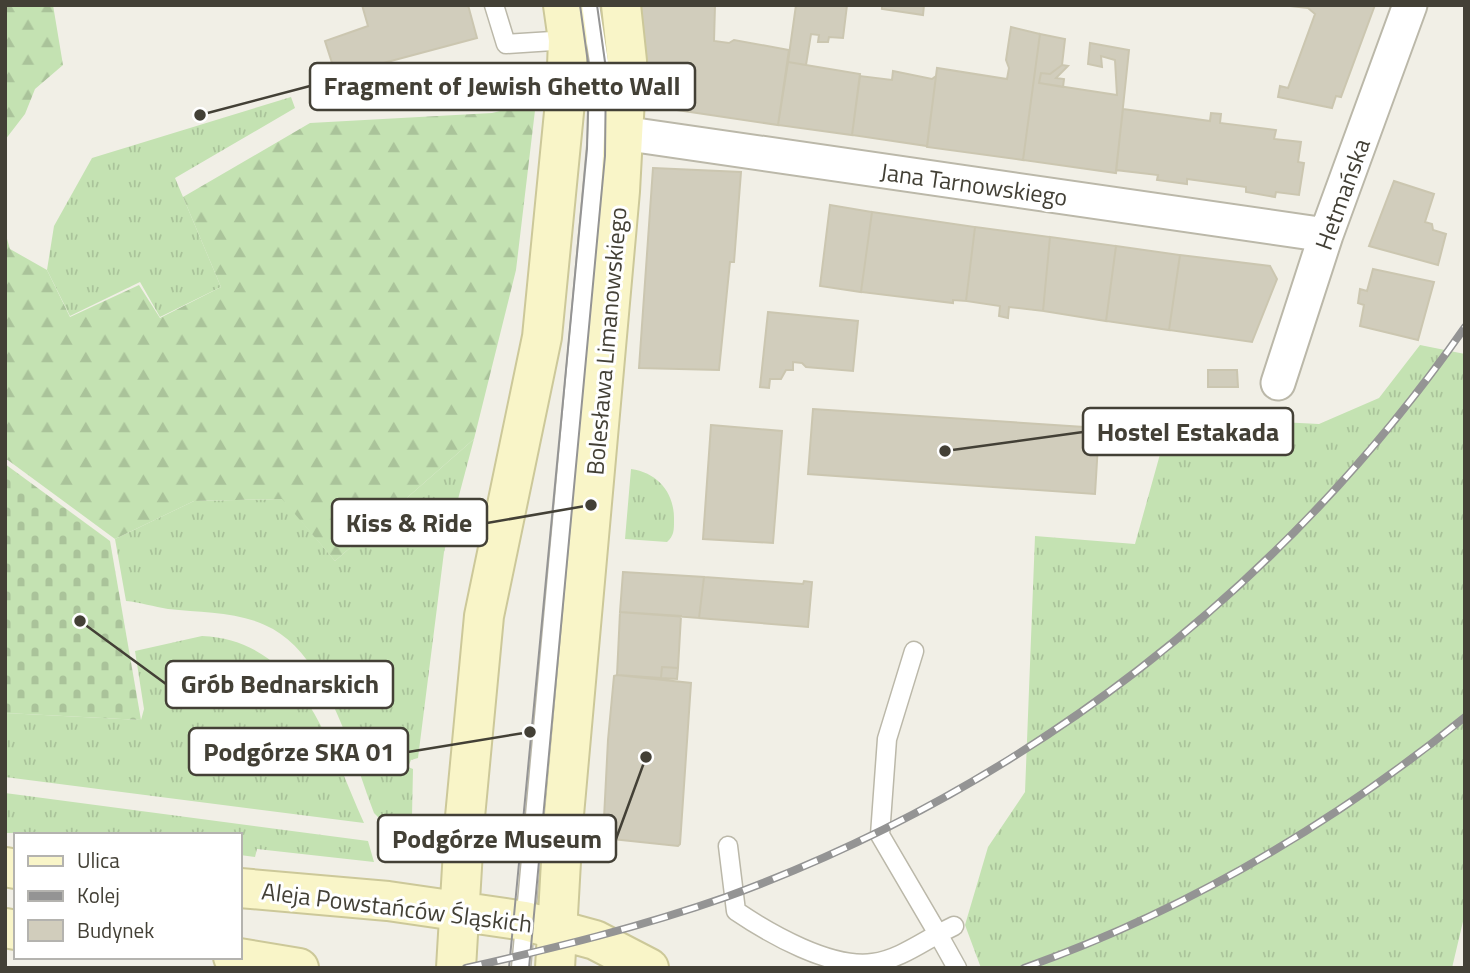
<svg xmlns="http://www.w3.org/2000/svg" width="1470" height="973" font-family="'Titillium Web',sans-serif">
	<style>
		.grass { fill: url(#grass-tufts) }
		.forest { fill: url(#forest-firs) }
		.cemetery { fill: url(#cemetery-stones) }
		.building { fill: #d1cdbc; stroke: #cbc6b0; stroke-width: 2 }
		.lines { fill: none; stroke-linecap: round; stroke-linejoin: round }
		.lane-casing { stroke: #bbb8a9; stroke-width: 21 }
		.street-casing { stroke: #bbb8a9; stroke-width: 37 }
		.secondary-casing { stroke: #ccc899; stroke-width: 42 }
		.lane { stroke: #fff; stroke-width: 18 }
		.street { stroke: #fff; stroke-width: 33 }
		.secondary { stroke: #f9f5c8; stroke-width: 38 }
		.tram { stroke: #949494; stroke-width: 2 }
		.rail-casing { stroke: #949494; stroke-width: 8 }
		.rail { stroke: #fff; stroke-width: 5; stroke-dasharray: 16; stroke-linecap: butt }
		.labels { text-anchor: middle; dominant-baseline: central; stroke-width: 6; stroke-linejoin: round; paint-order: stroke }
		.street-label { font-size: 24px; fill: #434036; stroke: #fff }
		.leader { fill: none; stroke: #434036; stroke-width: 2.5 }
		.callout-dot { fill: #434036; stroke: #fff; stroke-width: 2.5 }
		.callout { fill: #fff; stroke: #434036; stroke-width: 2.5 }
		.callout-label { font-size: 26px; text-anchor: middle; font-weight: bold; fill: #434036 }
	</style>
	<defs>
		<pattern id="grass-tufts" width="24" height="20" patternUnits="userSpaceOnUse" patternTransform="scale(1.75)"><rect width="24" height="20" fill="#c4e2b2"/><path d="M3 7l-1-3M5 7V3M7 7l1-3M15 17l-1-3M17 17v-4M19 17l1-3" fill="none" stroke="#aac39a"/></pattern>
		<pattern id="forest-firs" width="22" height="20" patternUnits="userSpaceOnUse" patternTransform="scale(1.75)"><rect width="22" height="20" fill="#c4e2b2"/><path d="M5 1l3.5 6h-7zM16 11l3.5 6h-7z" fill="#aac39a"/></pattern>
		<pattern id="cemetery-stones" width="16" height="16" patternUnits="userSpaceOnUse" patternTransform="scale(1.75)"><rect width="16" height="16" fill="#c4e2b2"/><path d="M2 7V4a2 2 0 0 1 4 0v3zM10 15v-3a2 2 0 0 1 4 0v3z" fill="#aac39a"/></pattern>
	</defs>
	<rect width="100%" height="100%" fill="#f1efe6"/>
	<!-- grass -->
	<path class="grass" d="M291,97L295,108L175,178L221,287L160,317L140,282L70,316L47,270L54,226L92,158Z
		M1420,345L1465,354V913L1452,968H981L965,925L988,847L1025,792L1035,536L1135,544L1169,422L1240,420L1319,424L1379,398Z
		M474,439L444,552L418,758L411,760L408,767L413,769L412,816L397,826L384,823L374,813C352,756 329,661 273,629C241,611 203,613 168,609C154,607 140,602 126,601L115,539L194,501L283,499L335,561Z
		M631,469C659,473 675,494 674,521C674,530 674,536 667,542L625,539Z
		M202,636C302,640 329,746 364,823L5,777V713L141,720L144,709L135,651Z
		M5,793L368,841L374,862L257,849L255,857L240,855V835L5,833Z"/>
	<!-- forest -->
	<path class="forest" d="M5,5H53L63,65L35,89L25,114L5,140Z
		M536,102L516,270L474,439L335,561L282,499L194,501L115,539L5,458V232L10,249L47,270L70,317L139,285L160,318L221,287L183,197L310,123L492,113Z"/>
	<!-- cemetery -->
	<path class="cemetery" d="M5,464L110,541L141,720L5,713Z"/>
	<!-- building -->
	<path class="building" d="M362,5H468L477,38L346,73L343,63L333,66L325,41L368,26Z
		M641,5H715L714,41L729,43L734,40L789,50L778,125L657,107L646,97Z
		M796,5H847L843,38L829,37L828,42H818L819,35L811,34L806,65L788,62Z
		M882,5H924L923,15L882,9Z
		M1375,5L1341,97L1336,96L1332,108L1278,97L1280,86L1288,88L1315,14L1308,8L1281,5Z
		M1011,27L1040,34L1023,160L927,147L937,68L1007,79L1009,68L1006,60Z
		M1040,34L1065,39L1062,65L1050,74L1041,73L1039,83L1117,95L1115,60L1101,56L1102,67L1088,64L1090,43L1129,50L1116,173L1023,160Z
		M788,62L860,74L852,135L778,125Z
		M1062,65L1068,66L1056,78L1064,79L1063,87L1039,83L1041,73L1050,74Z
		M893,71L932,79L936,76L927,146L852,135L860,76L892,80Z
		M1123,109L1210,121L1211,113L1221,114L1220,123L1276,130L1274,139L1301,142L1298,162L1304,163L1299,195L1276,192L1275,197L1246,192V187L1187,179V184L1157,180L1158,175L1116,170Z
		M653,168L741,172L734,262H730L719,370L639,368Z
		M1394,181L1434,194L1425,222L1432,224L1433,230L1446,234L1438,265L1369,246Z
		M830,205L872,212L861,292L820,286Z
		M872,212L975,227L966,301L953,300V303L861,292Z
		M975,227L1050,237L1043,311L1009,307L1008,318L999,316L1000,306L966,301Z
		M1050,237L1116,246L1106,321L1043,311Z
		M1116,246L1180,255L1169,330L1106,321Z
		M1180,255L1270,266L1277,279L1252,342L1169,330Z
		M1373,269L1434,282L1418,340L1360,326L1364,305L1358,303L1360,289L1367,291Z
		M768,312L858,321L853,371L806,367L802,363L793,362V370H786L781,379H770L769,388L760,387Z
		M1208,370H1237L1238,387H1208Z
		M813,409L1099,428L1095,494L808,474Z
		M711,425L782,431L773,543L703,539Z
		M623,572L704,577L699,618L620,612Z
		M704,577L803,584L804,581L812,582L808,627L699,618Z
		M620,612L681,616L678,668L662,667L661,678L617,675Z
		M662,667L678,668L677,679L661,678Z
		M617,675L691,683L680,844L678,846L603,838L608,740L614,676Z"/>
	<g class="lines">
		<defs>
			<path id="lane" d="M494,5L506,44L568,40
				M914,651L887,739L880,835L938,934L954,926
				M728,846L736,911C770,934 831,969 873,963C896,960 918,945 938,934L957,968
				M521,968L597,140L600,68L590,5"/>
			<path id="street" d="M622,133L1326,235
				M1278,383L1326,235L1410,5"/>
			<path id="secondary" d="M5,867L16,869
				M240,888L388,901L525,921L595,940L649,968
				M5,928L16,930
				M233,957L299,968
				M456,968L465,817L484,616L542,337L566,92L568,40L563,5
				M555,968L563,826L620,191L627,61L621,5"/>
		</defs>
		<!-- lane casing -->
		<use href="#lane" class="lane-casing"/>
		<!-- street casing -->
		<use href="#street" class="street-casing"/>
		<!-- secondary casing -->
		<use href="#secondary" class="secondary-casing"/>
		<!-- lane -->
		<use href="#lane" class="lane"/>
		<!-- street -->
		<use href="#street" class="street"/>
		<!-- secondary -->
		<use href="#secondary" class="secondary"/>
		<!-- tram -->
		<path class="tram" d="M509,968L587,149L589,70L580,5
			M529,968L605,156L606,69L597,5"/>
		<defs>
			<path id="rail" d="M466,968C554,948 641,927 726,897C1025,788 1283,588 1465,327
				M1024,968C1185,911 1333,824 1465,717"/>
		</defs>
		<!-- rail casing -->
		<use href="#rail" class="rail-casing"/>
		<!-- rail -->
		<use href="#rail" class="rail"/>
	</g>
	<g class="labels">
		<!-- street labels -->
		<g class="street-label">
			<text transform="translate(974 184) rotate(8)">Jana Tarnowskiego</text>
			<text transform="translate(1342 194) rotate(-70)">Hetmańska</text>
			<text transform="translate(606 341) rotate(-85)">Bolesława Limanowskiego</text>
			<text transform="translate(397 907) rotate(7)">Aleja Powstańców Śląskich</text>
		</g>
	</g>
	<!-- callouts -->
	<path class="leader" d="M200 115L310 86M945 451L1083 432M591 505L487 523M80 621L166 684M530 732L408 752M646 757L616 839"/>
	<g class="callout-dot">
		<circle cx="200" cy="115" r="7"/>
		<circle cx="945" cy="451" r="7"/>
		<circle cx="591" cy="505" r="7"/>
		<circle cx="80" cy="621" r="7"/>
		<circle cx="530" cy="732" r="7"/>
		<circle cx="646" cy="757" r="7"/>
	</g>
	<g class="callout">
		<rect x="310" y="63" width="385" height="47" rx="7"/>
		<rect x="1083" y="408" width="210" height="47" rx="7"/>
		<rect x="332" y="499" width="155" height="47" rx="7"/>
		<rect x="166" y="661" width="227" height="47" rx="7"/>
		<rect x="189" y="728" width="219" height="47" rx="7"/>
		<rect x="378" y="815" width="238" height="47" rx="7"/>
	</g>
	<g class="callout-label">
		<text x="502" y="95">Fragment of Jewish Ghetto Wall</text>
		<text x="1188" y="441">Hostel Estakada</text>
		<text x="409" y="532">Kiss &amp; Ride</text>
		<text x="280" y="693">Grób Bednarskich</text>
		<text x="299" y="761">Podgórze SKA 01</text>
		<text x="497" y="848">Podgórze Museum</text>
	</g>
	<!-- border -->
	<rect width="1470" height="973" fill="none" stroke="#434036" stroke-width="14"/>
	<!-- legend -->
	<rect x="14" y="833" width="228" height="126" fill="#ffffff" stroke="#b4b3af" stroke-width="2"/>
	<rect x="28" y="856" width="35" height="10" fill="#f9f5c8" stroke="#b4b3af" stroke-width="2"/>
	<text x="77" y="868" font-size="21" fill="#434036">Ulica</text>
	<rect x="28" y="891" width="35" height="10" fill="#949494" stroke="#b4b3af" stroke-width="2"/>
	<text x="77" y="903" font-size="21" fill="#434036">Kolej</text>
	<rect x="28" y="920" width="35" height="21" fill="#d1cdbc" stroke="#b4b3af" stroke-width="2"/>
	<text x="77" y="938" font-size="21" fill="#434036">Budynek</text>
</svg>
